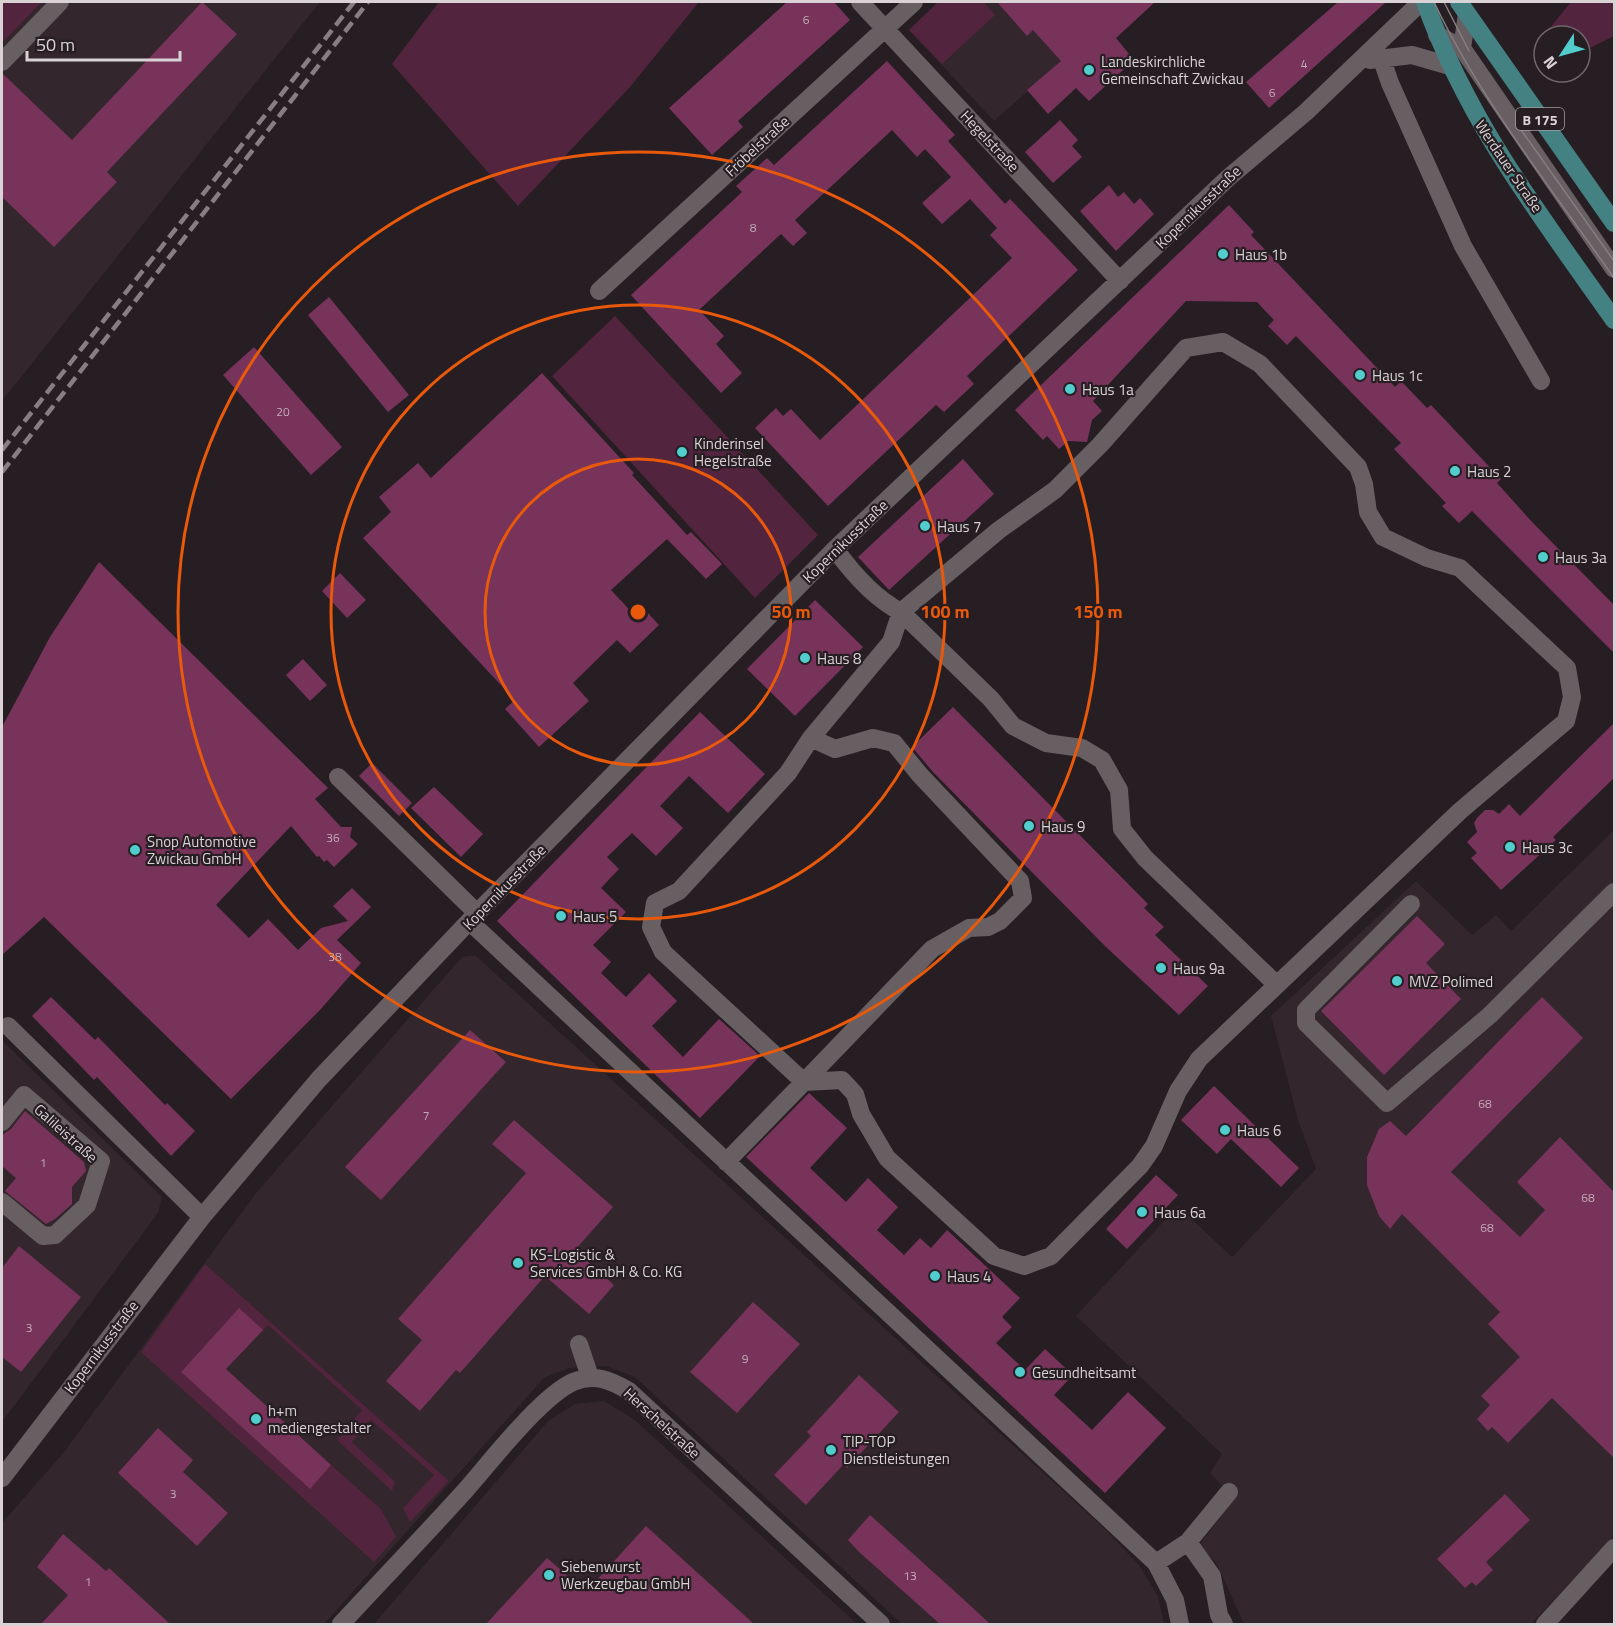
<svg xmlns="http://www.w3.org/2000/svg" width="1616" height="1626" font-family="'Titillium Web',sans-serif">
	<style>
		.built { fill: #33262c }
		.green { fill: #53243e }
		.building { fill: #78335a }
		.lines { fill: none; stroke-linecap: round; stroke-linejoin: round }
		.minor { stroke: #685f63; stroke-width: 18 }
		.major { stroke: #448183; stroke-width: 18 }
		.tram { stroke: #857e82; stroke-width: 1.5 }
		.rail { stroke: #857e82; stroke-width: 4.5; stroke-dasharray: 12 6; stroke-linecap: butt }
		.ring { fill: none; stroke: #e8590c; stroke-width: 3 }
		.poi-dot { fill: #52cdce; stroke: #261e22; stroke-width: 2 }
		.labels { text-anchor: middle; dominant-baseline: central; stroke-width: 4.5; stroke-linejoin: round; paint-order: stroke }
		.number-label { font-size: 12px; fill: #c1abb7 }
		.shield { fill: #261e22; stroke: #a39da0; stroke-width: 1.5 }
		.shield-label { font-size: 14px; font-weight: bold; fill: #d9d3d6 }
		.poi-label { font-size: 15px; fill: #d9d3d6; stroke: #261e22; text-anchor: start }
		.street-label { font-size: 15px; fill: #d9d3d6; stroke: #261e22 }
		.centre { fill: #e8590c; stroke: #261e22; stroke-width: 3 }
		.ring-label { font-size: 18px; text-anchor: middle; font-weight: bold; fill: #e8590c; stroke: #261e22; stroke-width: 4.5; stroke-linejoin: round; paint-order: stroke }
	</style>
	<rect width="100%" height="100%" fill="#261e22"/>
	<!-- built -->
	<path class="built" d="M42,2H320L2,401V43Z
		M940,2H1155L1116,38L1104,24L994,121L909,30Z
		M1614,830V1536L1531,1624H1244L1217,1564L1199,1545L1235,1499L1210,1473L1222,1454L1076,1316L1178,1206L1232,1257L1316,1169L1298,1120L1271,1016L1416,881L1472,935L1496,915L1511,931Z
		M475,955L1106,1530L1139,1565L1158,1596L1164,1624H902L635,1377L606,1366L569,1368L545,1377L324,1624H2V1523L64,1452L257,1192L462,957Z
		M2,1040L162,1197L158,1213L2,1422Z
		M604,1401L635,1420L857,1624H374L548,1421L575,1404Z"/>
	<!-- green -->
	<path class="green" d="M2,2H42L2,43Z
		M439,2H699L630,87L518,206L392,64Z
		M938,2H984L995,15L942,64L909,30Z
		M1571,2H1614V36L1580,53V36H1555L1549,29Z
		M615,316L818,535L755,598L552,376Z
		M205,1264L449,1481L410,1522L403,1508L434,1475L371,1420L352,1442L395,1482L392,1491L337,1440L362,1410L268,1325L263,1331L238,1309L181,1372L309,1488L331,1465L381,1509L396,1537L374,1562L141,1352Z"/>
	<!-- building -->
	<path class="building" d="M202,2L237,34L107,172L117,182L54,247L2,197V73L72,140Z
		M787,2H834L850,20L738,121L743,127L712,155L669,108Z
		M997,2H1155L1116,38L1134,60L1089,101L1076,88L1048,114L1027,90L1061,61L1033,30L1027,36Z
		M1338,2H1386L1269,108L1246,82Z
		M887,61L955,135L948,141L1005,204L1010,199L1078,270L967,376L974,384L944,412L936,405L828,506L755,428L776,408L783,416L791,409L820,440L1012,258L990,235L997,228L970,199L942,224L922,203L951,177L925,149L917,157L892,130L795,220L807,233L793,246L781,234L699,310L724,336L716,344L742,373L721,393L631,295L742,192L736,186L767,158L774,165Z
		M1060,120L1078,140L1072,146L1082,157L1053,183L1025,152Z
		M1109,185L1118,197L1124,192L1134,204L1140,198L1154,214L1116,251L1080,211Z
		M1229,205L1254,232L1251,235L1395,387L1401,381L1427,408L1431,405L1501,479L1497,483L1533,523L1614,605V653L1472,511L1459,523L1442,506L1446,503L1394,449L1401,443L1296,336L1287,345L1268,326L1274,320L1257,302L1186,301L1093,401L1102,411L1092,420L1087,442L1068,441L1059,449L1047,436L1043,440L1015,410Z
		M329,297L409,395L388,412L308,315Z
		M254,347L342,447L311,475L223,375Z
		M542,373L634,473L632,475L687,535L691,532L722,564L706,579L667,539L611,590L640,621L648,613L659,625L630,653L617,640L573,683L589,701L539,747L505,709L515,700L363,538L391,512L379,497L418,463L431,478Z
		M963,459L994,494L889,590L858,557Z
		M99,562L328,788L315,799L341,827H352L350,837L358,844L334,867L327,860L324,862L319,856L317,857L291,826L216,905L249,938L268,919L298,950L321,928L348,921L333,906L352,888L371,907L337,940L361,963L320,1010L231,1099L44,917L2,955V727L50,637Z
		M340,573L366,600L347,618L322,591Z
		M815,600L863,647L795,716L747,669Z
		M303,659L327,685L310,701L286,675Z
		M953,707L1148,904L1144,908L1164,927L1155,935L1208,986L1179,1015L1105,946L933,772L912,747Z
		M700,712L765,774L728,813L689,776L660,806L683,828L656,856L632,833L607,857L619,869L601,888L626,912L593,945L611,962L601,973L626,997L649,973L677,1001L652,1026L683,1057L719,1019L760,1056L700,1118L497,921Z
		M1614,723V778L1553,837L1556,840L1501,890L1471,858L1477,853L1467,842L1477,832L1474,823L1477,818L1485,810H1493L1499,814L1509,804L1520,816Z
		M372,763L412,803L399,816L359,776Z
		M434,787L483,834L461,857L411,808Z
		M1417,916L1445,944L1426,963L1461,999L1384,1075L1321,1011Z
		M51,997L95,1040L98,1037L165,1105L167,1103L195,1131L171,1156L97,1077L94,1080L32,1016Z
		M1542,997L1583,1038L1451,1172L1520,1237L1545,1210L1517,1182L1560,1137L1614,1192V1458L1552,1398L1508,1443L1492,1427L1488,1431L1477,1419L1490,1405L1481,1396L1520,1357L1488,1324L1500,1312L1402,1214L1390,1229L1379,1216L1367,1185V1157L1379,1129L1390,1121L1406,1136Z
		M470,1030L506,1062L381,1200L345,1167Z
		M1214,1086L1299,1168L1281,1187L1231,1139L1217,1154L1181,1120Z
		M809,1093L847,1128L810,1168L846,1202L868,1178L898,1207L877,1230L904,1255L920,1238L931,1248L947,1230L1020,1298L1002,1317L1012,1327L996,1343L1025,1370L1045,1349L1073,1375L1054,1395L1092,1430L1128,1392L1166,1428L1105,1493L746,1157Z
		M25,1111L84,1162L86,1171L72,1187V1204L55,1219L46,1224L5,1191L16,1178L2,1166V1135L11,1129Z
		M514,1120L613,1207L575,1250L614,1285L589,1314L545,1276L460,1373L456,1370L420,1411L386,1381L422,1340L398,1319L526,1173L492,1144Z
		M1156,1175L1178,1195L1127,1249L1106,1229Z
		M19,1246L81,1297L21,1372L2,1357V1268Z
		M753,1302L800,1344L737,1413L690,1372Z
		M239,1308L263,1330L226,1369L331,1465L310,1489L181,1372Z
		M859,1375L899,1412L847,1468L844,1464L806,1505L774,1475L811,1436L807,1432Z
		M158,1428L193,1460L183,1472L228,1513L197,1546L118,1473Z
		M1505,1494L1530,1520L1486,1562L1493,1570L1476,1586L1472,1582L1465,1588L1437,1559Z
		M870,1515L961,1597L990,1624H940L859,1552L848,1540Z
		M646,1526L754,1624H486L547,1558L586,1592Z
		M63,1534L106,1571L109,1568L170,1624H41L68,1595L37,1567Z"/>
	<g class="lines">
		<!-- minor -->
		<path class="minor" d="M860,2L1120,281
			M1437,35L1462,48L1614,269
			M1462,48L1467,14
			M1381,57L1390,83L1463,246L1541,381
			M1370,60L1412,55L1450,66
			M2,62L60,2
			M599,291L914,2
			M835,549C853,574 874,598 901,612L991,699L1013,726L1046,743L1082,748L1102,760L1119,790L1122,829L1145,858L1277,985
			M338,777L477,913
			M1411,904L1306,1010V1023L1387,1103L1490,1015L1614,892
			M470,922L1156,1563L1175,1600L1180,1624
			M8,1026L202,1217
			M2,1122L24,1095L101,1161L87,1205L55,1235L43,1236L2,1202
			M726,1162L804,1082L842,1080L855,1094L861,1114L887,1158L994,1256L1024,1266L1051,1256L1140,1166L1154,1146L1178,1091L1199,1059L1460,811L1566,721L1572,697L1567,668L1460,568L1427,558L1383,537L1368,512L1364,484L1358,467L1260,364L1223,342L1186,348L1100,445L1055,490L999,530L901,612L891,642L811,738L788,773L679,891L655,903L651,927L663,952L804,1082L932,949L969,928L988,927L1000,921L1023,898L1020,881L920,775L894,743L873,738L835,749L811,738
			M579,1344L590,1377
			M2,1478L202,1217L319,1079L477,913L835,549L1228,178L1306,112L1421,2
			M1188,1542L1212,1576L1219,1615L1224,1624
			M1156,1563L1188,1542L1229,1492
			M341,1624C382,1580 423,1537 463,1493C489,1464 540,1397 573,1382C594,1373 610,1380 629,1391L881,1624
			M1545,1624L1614,1548"/>
		<!-- major -->
		<path class="major" d="M1425,2C1468,123 1541,216 1614,320
			M1459,2L1614,223"/>
		<!-- tram -->
		<path class="tram" d="M1434,2C1481,101 1552,189 1614,278
			M1444,2L1469,51
			M1519,127L1614,261"/>
		<!-- rail -->
		<path class="rail" d="M2,450L354,2
			M2,472L368,2"/>
	</g>
	<!-- distance rings -->
	<g class="ring">
		<circle cx="638" cy="612" r="153"/>
		<circle cx="638" cy="612" r="307"/>
		<circle cx="638" cy="612" r="460"/>
	</g>
	<!-- markers -->
	<g class="poi-dot">
		<circle cx="1089" cy="70" r="6"/>
		<circle cx="1223" cy="254" r="6"/>
		<circle cx="1360" cy="375" r="6"/>
		<circle cx="1070" cy="389" r="6"/>
		<circle cx="682" cy="452" r="6"/>
		<circle cx="1455" cy="471" r="6"/>
		<circle cx="925" cy="526" r="6"/>
		<circle cx="1543" cy="557" r="6"/>
		<circle cx="805" cy="658" r="6"/>
		<circle cx="1029" cy="826" r="6"/>
		<circle cx="1510" cy="847" r="6"/>
		<circle cx="135" cy="850" r="6"/>
		<circle cx="561" cy="916" r="6"/>
		<circle cx="1161" cy="968" r="6"/>
		<circle cx="1397" cy="981" r="6"/>
		<circle cx="1225" cy="1130" r="6"/>
		<circle cx="1142" cy="1212" r="6"/>
		<circle cx="518" cy="1263" r="6"/>
		<circle cx="935" cy="1276" r="6"/>
		<circle cx="1020" cy="1372" r="6"/>
		<circle cx="256" cy="1419" r="6"/>
		<circle cx="831" cy="1450" r="6"/>
		<circle cx="549" cy="1575" r="6"/>
	</g>
	<g class="labels">
		<!-- number labels -->
		<g class="number-label">
			<text x="806" y="19">6</text>
			<text x="1304" y="63">4</text>
			<text x="1272" y="92">6</text>
			<text x="753" y="227">8</text>
			<text x="283" y="411">20</text>
			<text x="333" y="837">36</text>
			<text x="335" y="956">38</text>
			<text x="1485" y="1103">68</text>
			<text x="426" y="1115">7</text>
			<text x="43" y="1162">1</text>
			<text x="1588" y="1197">68</text>
			<text x="1487" y="1227">68</text>
			<text x="29" y="1327">3</text>
			<text x="745" y="1358">9</text>
			<text x="173" y="1493">3</text>
			<text x="910" y="1575">13</text>
			<text x="88" y="1581">1</text>
		</g>
		<!-- shield labels -->
		<rect class="shield" x="1516" y="108" width="48" height="22" rx="4.5"/>
		<g class="shield-label">
			<text x="1540" y="119">B 175</text>
		</g>
		<!-- poi labels -->
		<g class="poi-label">
			<text x="1101" y="61">Landeskirchliche<tspan x="1101" dy="17">Gemeinschaft Zwickau</tspan></text>
			<text x="1235" y="254">Haus 1b</text>
			<text x="1372" y="375">Haus 1c</text>
			<text x="1082" y="389">Haus 1a</text>
			<text x="694" y="443">Kinderinsel<tspan x="694" dy="17">Hegelstraße</tspan></text>
			<text x="1467" y="471">Haus 2</text>
			<text x="937" y="526">Haus 7</text>
			<text x="1555" y="557">Haus 3a</text>
			<text x="817" y="658">Haus 8</text>
			<text x="1041" y="826">Haus 9</text>
			<text x="147" y="841">Snop Automotive<tspan x="147" dy="17">Zwickau GmbH</tspan></text>
			<text x="1522" y="847">Haus 3c</text>
			<text x="573" y="916">Haus 5</text>
			<text x="1173" y="968">Haus 9a</text>
			<text x="1409" y="981">MVZ Polimed</text>
			<text x="1237" y="1130">Haus 6</text>
			<text x="1154" y="1212">Haus 6a</text>
			<text x="530" y="1254">KS-Logistic &amp;<tspan x="530" dy="17">Services GmbH &amp; Co. KG</tspan></text>
			<text x="947" y="1276">Haus 4</text>
			<text x="1032" y="1372">Gesundheitsamt</text>
			<text x="268" y="1410">h+m<tspan x="268" dy="17">mediengestalter</tspan></text>
			<text x="843" y="1441">TIP-TOP<tspan x="843" dy="17">Dienstleistungen</tspan></text>
			<text x="561" y="1566">Siebenwurst<tspan x="561" dy="17">Werkzeugbau GmbH</tspan></text>
		</g>
		<!-- street labels -->
		<g class="street-label">
			<text transform="translate(990 141) rotate(47)">Hegelstraße</text>
			<text transform="translate(757 146) rotate(-43)">Fröbelstraße</text>
			<text transform="translate(1509 166) rotate(56)">Werdauer Straße</text>
			<text transform="translate(1198 207) rotate(-44)">Kopernikusstraße</text>
			<text transform="translate(845 541) rotate(-44)">Kopernikusstraße</text>
			<text transform="translate(504 887) rotate(-46)">Kopernikusstraße</text>
			<text transform="translate(66 1133) rotate(42)">Galileistraße</text>
			<text transform="translate(101 1347) rotate(-53)">Kopernikusstraße</text>
			<text transform="translate(662 1423) rotate(42)">Herschelstraße</text>
		</g>
	</g>
	<circle cx="638" cy="612" r="9" class="centre"/>
	<g class="ring-label">
		<text x="791" y="618">50 m</text>
		<text x="945" y="618">100 m</text>
		<text x="1098" y="618">150 m</text>
	</g>
	<!-- border -->
	<rect width="1616" height="1626" fill="none" stroke="#d9d3d6" stroke-width="6"/>
	<!-- north arrow -->
	<g transform="translate(1562 54) rotate(234)"><circle r="28" fill="#261e22" stroke="#6e666a" stroke-width="1.5"/>
	<path d="M0-4.5L10 22L0 15L-10 22Z" fill="#52cdce"/>
	<text y="-9" font-size="16" font-weight="bold" text-anchor="middle" fill="#d9d3d6">N</text>
	</g>
	<!-- scale -->
	<path d="M27 51v9h153v-9" fill="none" stroke="#d9d3d6" stroke-width="3"/>
	<text x="36" y="51" font-size="18" fill="#d9d3d6" stroke="#261e22" stroke-width="4.5" paint-order="stroke">50 m</text>
</svg>
